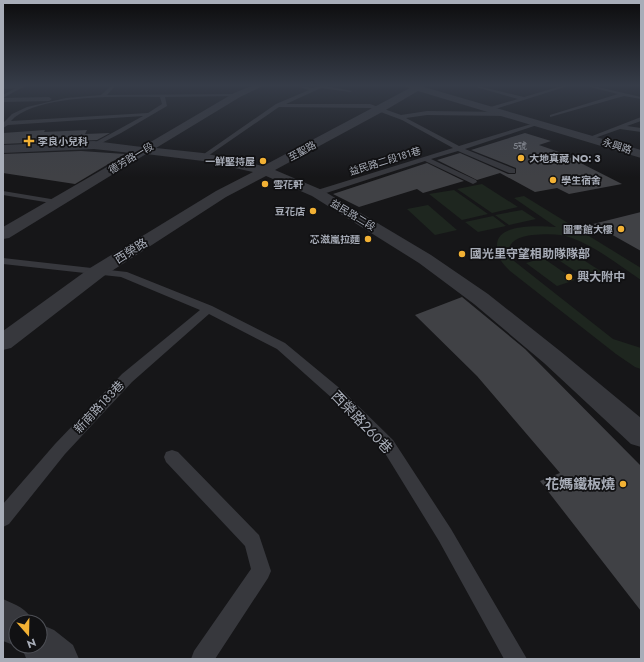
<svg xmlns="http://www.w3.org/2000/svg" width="644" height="662" font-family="Jost,'Noto Sans TC',sans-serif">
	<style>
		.green { fill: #1e261f }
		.building { fill: #404145 }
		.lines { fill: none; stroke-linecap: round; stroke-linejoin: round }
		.lane { fill: #37383d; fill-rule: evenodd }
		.street { fill: #37383d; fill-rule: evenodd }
		.poi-dot { fill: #f2b134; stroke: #111113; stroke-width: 1.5 }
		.labels { text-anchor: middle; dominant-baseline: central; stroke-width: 3.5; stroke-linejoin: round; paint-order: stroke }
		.far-number-label { font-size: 9px; fill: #8e929b }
		.far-poi-label { font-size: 10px; font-weight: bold; fill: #a8adb8; stroke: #111113; text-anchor: start }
		.far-street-label { font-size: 10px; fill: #a8adb8; stroke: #111113 }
		.street-label { font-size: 12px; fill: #a8adb8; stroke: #111113 }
		.poi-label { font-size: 12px; font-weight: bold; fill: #a8adb8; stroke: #111113; text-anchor: start }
		.near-street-label { font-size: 14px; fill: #a8adb8; stroke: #111113 }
		.near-poi-label { font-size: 14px; font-weight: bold; fill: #a8adb8; stroke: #111113; text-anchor: end }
	</style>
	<rect width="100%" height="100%" fill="#161618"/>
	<!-- green -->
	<path class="green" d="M482,184L518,207L492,213L457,189Z
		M454,190L488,214L462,220L429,194Z
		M524,196L641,268V280C620,266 595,246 572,238C560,233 544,234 532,235C523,236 512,239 509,248L514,261L613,339L641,348V369L635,367L616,354L510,271C506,267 502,263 500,259C497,255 497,251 497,246C496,222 542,226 556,227L514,198Z
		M428,205L457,230L435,235L407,209Z
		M522,210L536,219L509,225L495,215Z
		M493,216L506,226L478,232L465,222Z
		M565,248L602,272L584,277L548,253Z
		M543,258L575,280L557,286L526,263Z"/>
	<!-- building -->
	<path class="building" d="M45,130L44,132L87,130L85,134L110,133L97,140L3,144V133Z
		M525,133L551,141L539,145L559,152L622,184L569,194L557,188L535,192L500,173L477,180L437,160L460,153L508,174H515L516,173V168L471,150Z
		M81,151L125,154L75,184L3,173V154Z
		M427,163L464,181L423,193L417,189L359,207L333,194Z
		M641,212V251L593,224Z
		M462,297L525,349L641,466V611L540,481L560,473L477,376L415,315Z"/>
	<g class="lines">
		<!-- lane -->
		<path class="lane" d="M10,85L23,87L3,98V95L17,87Z
			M112,85H116L107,95L237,94L239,95L237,96L165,97L167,106L121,133L94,147L92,146V144L143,116L8,125L3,128V123L12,114L27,107L66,98L101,95ZM160,97L162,104L148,113L11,121C36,93 125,97 160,97Z
			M293,85L313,88L322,85H327L326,86L352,91L350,92L321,88L286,104H370L401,115L427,111L508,112L511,114L508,116L427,115L406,118L459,146L538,122L543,123L465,149L515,169V173H509L458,151L431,159L476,180L477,182L473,184L425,161L320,195H314V191L453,148L402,120L370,108L279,107L205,158H201V156L276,104L309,90Z
			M565,85H571L489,111L486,109L487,108L518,99L476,87L478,86L524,97Z
			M582,85H589L641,97V99L624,96L550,117V115L618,94Z
			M3,98L49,97L52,99L49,101L3,102Z
			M641,117V121L627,126L641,128V132L620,129L592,139L587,138Z
			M3,191L57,200L61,202L57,204L3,195Z
			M3,258L127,272L212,306L285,343L343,391L393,440L451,529L527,659H504L439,541L383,450L333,399L277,349L209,314L132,382L65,454L9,524L3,527V504L55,444L122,374L200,310L121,277L3,264Z
			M172,450L178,452L259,535L271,571L268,578L215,659H191L194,651L251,569L245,546L166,462L164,457L166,452Z"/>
		<!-- street -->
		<path class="street" d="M3,85H27L23,88L3,89Z
			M254,85H265L240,97L156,148L203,153L263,166L410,88L405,87L404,85H426L424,87L641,150V158L418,91L384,111L275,170L322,190L431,255L488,294L560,351L641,418V447L631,444L544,363L474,304L419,263L312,196L266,176L226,197L104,276L11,348L3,350V331L90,268L216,191L253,172L203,161L146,154L9,238L3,239V227L131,153L94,149L3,153V145L94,141L142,147L234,93Z
			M3,599C16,605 27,608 33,622H16V646L3,641Z
			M40,624L54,630L73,645L79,659L26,658L21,646H40Z"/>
	</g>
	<!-- sky -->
	<linearGradient id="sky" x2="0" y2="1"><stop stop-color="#0c0c0d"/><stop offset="0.48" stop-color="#363c48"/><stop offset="1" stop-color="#363c48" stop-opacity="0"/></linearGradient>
	<rect width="644" height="177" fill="url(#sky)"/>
	<!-- markers -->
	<g class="poi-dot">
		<path d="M27 135h4v4h4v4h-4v4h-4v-4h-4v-4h4z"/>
		<circle cx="521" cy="158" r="4"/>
		<circle cx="263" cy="161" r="4"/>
		<circle cx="553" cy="180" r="4"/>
		<circle cx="265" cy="184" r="4"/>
		<circle cx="313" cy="211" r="4"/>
		<circle cx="621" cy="229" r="4"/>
		<circle cx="368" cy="239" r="4"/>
		<circle cx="462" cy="254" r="4"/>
		<circle cx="569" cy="277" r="4"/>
		<circle cx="623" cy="484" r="4"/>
	</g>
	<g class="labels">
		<!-- far-number labels -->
		<g class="far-number-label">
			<text x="520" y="145">5號</text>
		</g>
		<!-- far-poi labels -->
		<g class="far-poi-label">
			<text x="38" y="141">李良小兒科</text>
			<text x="529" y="158">大地真藏 NO: 3</text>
			<text x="255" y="161" text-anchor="end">一鮮堅持屋</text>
			<text x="561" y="180">學生宿舍</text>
			<text x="273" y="184">雪花軒</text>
			<text x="305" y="211" text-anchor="end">豆花店</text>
			<text x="613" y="229" text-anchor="end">圖書館大樓</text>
			<text x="360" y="239" text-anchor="end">芯滋嵐拉麵</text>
		</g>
		<!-- far-street labels -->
		<g class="far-street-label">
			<text transform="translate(617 146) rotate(18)">永興路</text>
			<text transform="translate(302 151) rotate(-28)">至聖路</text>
			<text transform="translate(131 158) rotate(-31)">德芳路一段</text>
			<text transform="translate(385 161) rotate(-17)">益民路二段181巷</text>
			<text transform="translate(353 215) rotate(31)">益民路二段</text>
		</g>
		<!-- street labels -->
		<g class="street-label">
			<text transform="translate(131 251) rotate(-32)">西榮路</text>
			<text transform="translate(99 407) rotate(-47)">新南路183巷</text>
		</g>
		<!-- poi labels -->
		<g class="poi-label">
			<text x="470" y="254">國光里守望相助隊隊部</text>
			<text x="577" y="277">興大附中</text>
		</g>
		<!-- near-street labels -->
		<g class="near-street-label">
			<text transform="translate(362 422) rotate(46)">西榮路260巷</text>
		</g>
		<!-- near-poi labels -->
		<g class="near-poi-label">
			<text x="615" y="484">花媽鐵板燒</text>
		</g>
	</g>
	<!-- border -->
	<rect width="644" height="662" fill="none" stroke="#a8adb8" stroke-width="8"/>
	<!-- north arrow -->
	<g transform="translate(28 634) rotate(160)"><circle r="19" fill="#111113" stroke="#4d4f55"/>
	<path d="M0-3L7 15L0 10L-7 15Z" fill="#f2b134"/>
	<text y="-6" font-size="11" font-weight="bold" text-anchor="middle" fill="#a8adb8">N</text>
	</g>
</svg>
